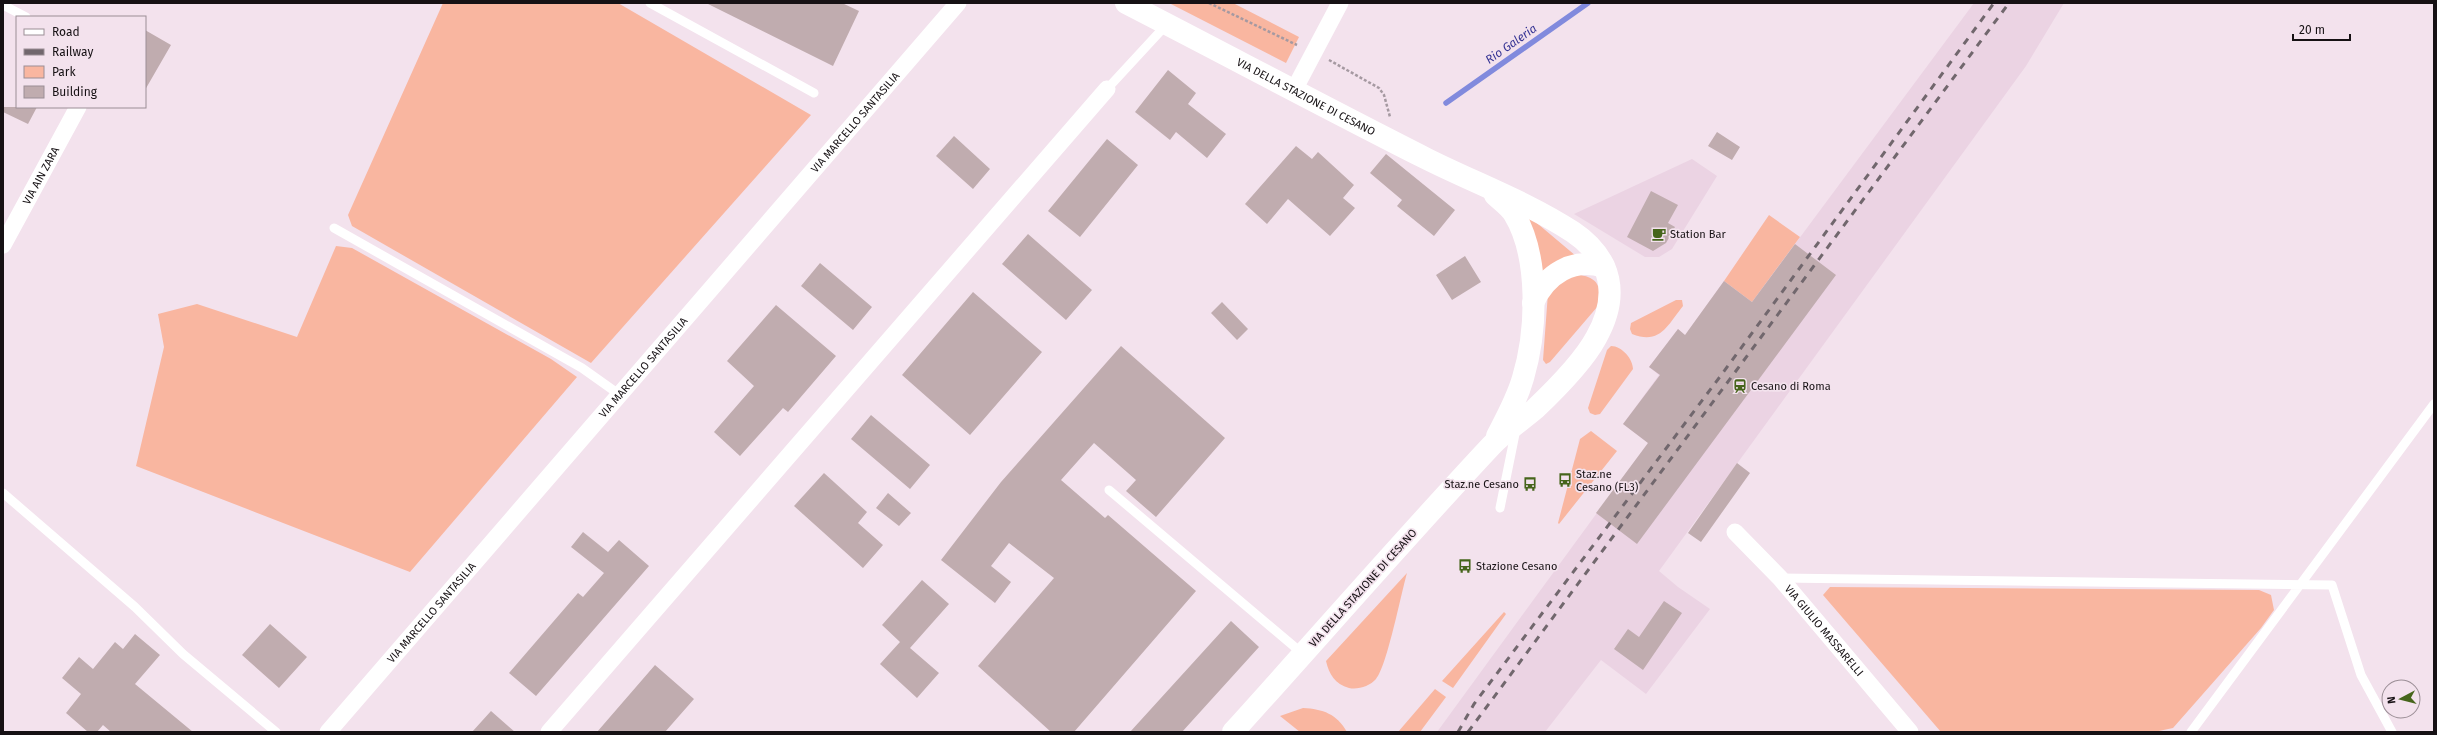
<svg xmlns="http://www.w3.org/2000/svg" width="2437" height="735" font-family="'Fira Sans',sans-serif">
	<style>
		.built { fill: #ebd3e3 }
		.green { fill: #f9b6a0 }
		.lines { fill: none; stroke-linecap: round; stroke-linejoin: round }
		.stream { stroke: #818add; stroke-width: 5.5 }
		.building { fill: #c0acaf }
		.path { stroke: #a599a1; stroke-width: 2.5; stroke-dasharray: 3 2; stroke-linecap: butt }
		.lane { stroke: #fff; stroke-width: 9 }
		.street { stroke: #fff; stroke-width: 17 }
		.secondary { stroke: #fff; stroke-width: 22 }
		.rail { stroke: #71676d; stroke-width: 3; stroke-dasharray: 7 7; stroke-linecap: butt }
		.labels { text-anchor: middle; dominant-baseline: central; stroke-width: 3.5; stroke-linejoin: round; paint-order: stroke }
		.street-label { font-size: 11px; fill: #161114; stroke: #f3e2ed }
		.poi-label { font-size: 11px; fill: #161114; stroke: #f3e2ed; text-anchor: start }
		.water-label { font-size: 12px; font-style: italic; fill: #363494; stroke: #f3e2ed }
	</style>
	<rect width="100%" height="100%" fill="#f3e2ed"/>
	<!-- built -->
	<path class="built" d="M1974,3H2064L2026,66L1659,571L1678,587L1710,609L1646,694L1601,660L1545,732H1437L1648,443L1623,424L1659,375L1649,367L1678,329L1687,337L1690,333L1688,331L1724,281L1752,302Z
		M1692,159L1717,176L1672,249L1659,257H1645L1574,214Z"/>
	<!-- green -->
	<path class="green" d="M443,3H618L811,115L591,363L352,226L348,215Z
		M1169,3H1233L1299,37L1286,63Z
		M1520,209L1576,256L1539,276Z
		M1769,215L1800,237L1752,302L1724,281Z
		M336,246L352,248L551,359L577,377L410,572L136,466L164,347L158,314L197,304L297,337Z
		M1567,273C1591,276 1604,278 1598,306L1550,362L1546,364L1543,360L1548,293Z
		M1676,300H1682L1683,306C1667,326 1660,345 1632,334L1630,329L1631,323Z
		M1611,346C1622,346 1633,359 1633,369L1600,414L1595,415L1590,413L1588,408L1607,350Z
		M1591,431L1617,451L1559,524L1558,523L1580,439Z
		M1407,573C1401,594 1387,666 1376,679C1370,686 1358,690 1349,688C1335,684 1329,674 1326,661Z
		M1830,587L2259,590L2271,595L2274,610L2261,628L2173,728L2154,732H1941L1823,595Z
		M1504,612L1506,614L1453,688L1442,681Z
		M1435,689L1446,697L1420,732H1398Z
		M1303,708C1323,709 1337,714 1347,732H1300L1280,716Z"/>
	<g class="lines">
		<!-- stream -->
		<path class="stream" d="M1446,103L1588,3"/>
	</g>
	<!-- building -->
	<path class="building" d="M706,3H842L859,11L833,66Z
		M145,30L171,45L145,90Z
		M1168,70L1196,93L1188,104L1226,134L1207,158L1176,132L1170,140L1135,112Z
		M3,107H37L28,124L3,112Z
		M1717,132L1740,147L1732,160L1708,146Z
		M954,136L990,169L973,189L936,156Z
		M1107,139L1138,165L1080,237L1048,211Z
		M1296,146L1312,159L1318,152L1354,185L1343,198L1355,208L1330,236L1288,199L1267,224L1245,204Z
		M1386,154L1455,210L1434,236L1397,206L1402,200L1370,173Z
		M1651,191L1678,205L1668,223L1675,227L1666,243L1653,251L1627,237Z
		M1028,234L1092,290L1066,320L1002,264Z
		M1795,244L1836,275L1637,544L1596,513L1648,443L1623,424L1660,375L1649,367L1678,329L1685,335L1724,281L1752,302Z
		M1465,256L1481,282L1452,300L1436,275Z
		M820,263L872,307L853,330L801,286Z
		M973,292L1042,352L970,435L902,375Z
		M1222,302L1248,329L1237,340L1211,313Z
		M776,305L836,356L788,412L783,408L740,456L714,432L754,386L727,361Z
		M1121,346L1225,438L1156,517L1126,491L1136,480L1094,443L1061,480L1105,518L1108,515L1196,591L1074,732H1051L978,666L1054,578L1009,543L991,566L1011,582L995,603L941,560L1001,482Z
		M871,415L930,465L910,489L851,439Z
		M1737,463L1750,473L1701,542L1688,533Z
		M824,473L867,512L858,523L883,545L863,568L794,506Z
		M888,493L911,513L899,526L876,508Z
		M583,532L608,552L619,540L649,566L536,696L509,673L578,593L583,597L604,573L571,547Z
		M922,580L949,604L910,648L939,673L917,698L880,664L900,642L882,625Z
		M1664,601L1682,613L1643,670L1614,649L1628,629L1639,637Z
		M1231,621L1259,647L1182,732H1130Z
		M270,624L307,657L279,688L242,655Z
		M135,634L160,655L135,684L193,732H111L103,725L97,732H88L66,713L81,694L62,678L79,657L93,669L115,642L123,649Z
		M655,665L694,699L665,732H597Z
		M491,711L515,732H472Z"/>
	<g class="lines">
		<!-- path -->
		<path class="path" d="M1209,3L1297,45
			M1329,60L1379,88L1384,95L1390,117"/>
		<!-- lane -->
		<path class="lane" d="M650,3L814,93
			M3,5L26,17
			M1107,89L1167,24
			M334,228L582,368L620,395
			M1109,490L1303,654
			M3,493L135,607L183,654L276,732
			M1500,508L1516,429
			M1780,578L2332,585L2361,675L2392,732
			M2191,732L2434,404"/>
		<!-- street -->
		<g class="street">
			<path d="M1294,90L1340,3"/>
			<path id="s1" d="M3,245L78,107"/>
			<path id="s2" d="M1735,532L1780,578L1910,732"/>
			<path id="s3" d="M328,732L958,3"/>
			<path d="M549,732L1107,89"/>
		</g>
		<!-- secondary -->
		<g class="secondary">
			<path id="s4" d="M1126,3C1227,55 1326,108 1427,159C1475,183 1527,202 1573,232C1585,240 1597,252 1604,266C1615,291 1609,315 1596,338C1583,362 1555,390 1535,409C1521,421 1504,432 1491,446C1403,540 1319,637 1233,732"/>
			<path d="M1495,195C1501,201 1509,206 1514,214C1540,257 1537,331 1523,378C1517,399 1507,417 1497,436"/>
			<path d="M1533,303C1546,274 1573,257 1604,267"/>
		</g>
		<!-- rail -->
		<path class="rail" d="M1458,732L1474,704L1722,374L1994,3
			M1468,732L2009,3"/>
	</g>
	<!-- icons -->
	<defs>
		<symbol id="cafe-bare" viewBox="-9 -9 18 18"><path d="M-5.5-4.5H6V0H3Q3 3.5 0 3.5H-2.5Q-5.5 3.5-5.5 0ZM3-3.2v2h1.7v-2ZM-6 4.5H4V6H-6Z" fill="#46651b" stroke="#f3e2ed" stroke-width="2.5" paint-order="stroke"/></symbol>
		<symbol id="station-bare" viewBox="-9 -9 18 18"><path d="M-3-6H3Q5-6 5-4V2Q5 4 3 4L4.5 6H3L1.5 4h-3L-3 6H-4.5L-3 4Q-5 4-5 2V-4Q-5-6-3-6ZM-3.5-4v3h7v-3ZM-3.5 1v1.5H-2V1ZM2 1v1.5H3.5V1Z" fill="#46651b" stroke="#f3e2ed" stroke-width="2.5" paint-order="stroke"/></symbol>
		<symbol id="bus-bare" viewBox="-9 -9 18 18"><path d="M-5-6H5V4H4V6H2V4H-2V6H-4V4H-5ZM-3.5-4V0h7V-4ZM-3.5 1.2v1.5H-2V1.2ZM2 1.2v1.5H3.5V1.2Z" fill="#46651b" stroke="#f3e2ed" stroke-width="2.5" paint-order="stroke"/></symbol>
	</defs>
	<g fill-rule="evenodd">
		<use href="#cafe-bare" x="1649" y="224" width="20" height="20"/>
		<use href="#station-bare" x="1730" y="376" width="20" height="20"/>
		<use href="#bus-bare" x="1555" y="470" width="20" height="20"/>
		<use href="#bus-bare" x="1520" y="474" width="20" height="20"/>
		<use href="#bus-bare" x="1455" y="556" width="20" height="20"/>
	</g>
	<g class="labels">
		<!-- street labels -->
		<g class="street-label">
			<text stroke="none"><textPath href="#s4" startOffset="203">VIA DELLA STAZIONE DI CESANO</textPath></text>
			<text stroke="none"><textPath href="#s3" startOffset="806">VIA MARCELLO SANTASILIA</textPath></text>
			<text stroke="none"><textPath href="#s1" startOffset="79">VIA AIN ZARA</textPath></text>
			<text stroke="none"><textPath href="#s3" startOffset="482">VIA MARCELLO SANTASILIA</textPath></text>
			<text transform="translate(1363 588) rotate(-48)">VIA DELLA STAZIONE DI CESANO</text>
			<text stroke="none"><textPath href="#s3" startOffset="158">VIA MARCELLO SANTASILIA</textPath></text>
			<text stroke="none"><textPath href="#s2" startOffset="133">VIA GIULIO MASSARELLI</textPath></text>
		</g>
		<!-- poi labels -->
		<g class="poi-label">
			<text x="1670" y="234">Station Bar</text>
			<text x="1751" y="386">Cesano di Roma</text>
			<text x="1576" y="474">Staz.ne<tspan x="1576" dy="13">Cesano (FL3)</tspan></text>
			<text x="1519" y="484" text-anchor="end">Staz.ne Cesano</text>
			<text x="1476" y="566">Stazione Cesano</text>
		</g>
		<!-- water labels -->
		<g class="water-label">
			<text transform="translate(1511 44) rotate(-35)">Rio Galeria</text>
		</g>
	</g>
	<!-- border -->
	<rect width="2437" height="735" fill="none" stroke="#161114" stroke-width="8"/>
	<!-- legend -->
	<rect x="16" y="16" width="130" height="92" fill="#f3e2ed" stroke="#9b8e96"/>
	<rect x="24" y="29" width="20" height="6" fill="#ffffff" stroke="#9b8e96"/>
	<text x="52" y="36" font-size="12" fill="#161114">Road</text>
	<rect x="24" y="49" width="20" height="6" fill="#71676d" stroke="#9b8e96"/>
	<text x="52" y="56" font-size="12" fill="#161114">Railway</text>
	<rect x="24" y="66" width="20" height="12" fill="#f9b6a0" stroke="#9b8e96"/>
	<text x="52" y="76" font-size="12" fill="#161114">Park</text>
	<rect x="24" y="86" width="20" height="12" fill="#c0acaf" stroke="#9b8e96"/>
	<text x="52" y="96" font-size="12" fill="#161114">Building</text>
	<!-- north arrow -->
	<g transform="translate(2401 699) rotate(263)"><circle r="19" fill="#f3e2ed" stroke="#9b8e96"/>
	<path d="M0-3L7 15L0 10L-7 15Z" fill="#46651b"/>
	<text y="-6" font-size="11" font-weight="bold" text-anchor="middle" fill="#161114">N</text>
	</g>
	<!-- scale -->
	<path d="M2293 34v6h57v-6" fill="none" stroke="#161114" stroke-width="2"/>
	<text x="2299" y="34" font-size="12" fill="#161114" stroke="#f3e2ed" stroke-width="3" paint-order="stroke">20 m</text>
</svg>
